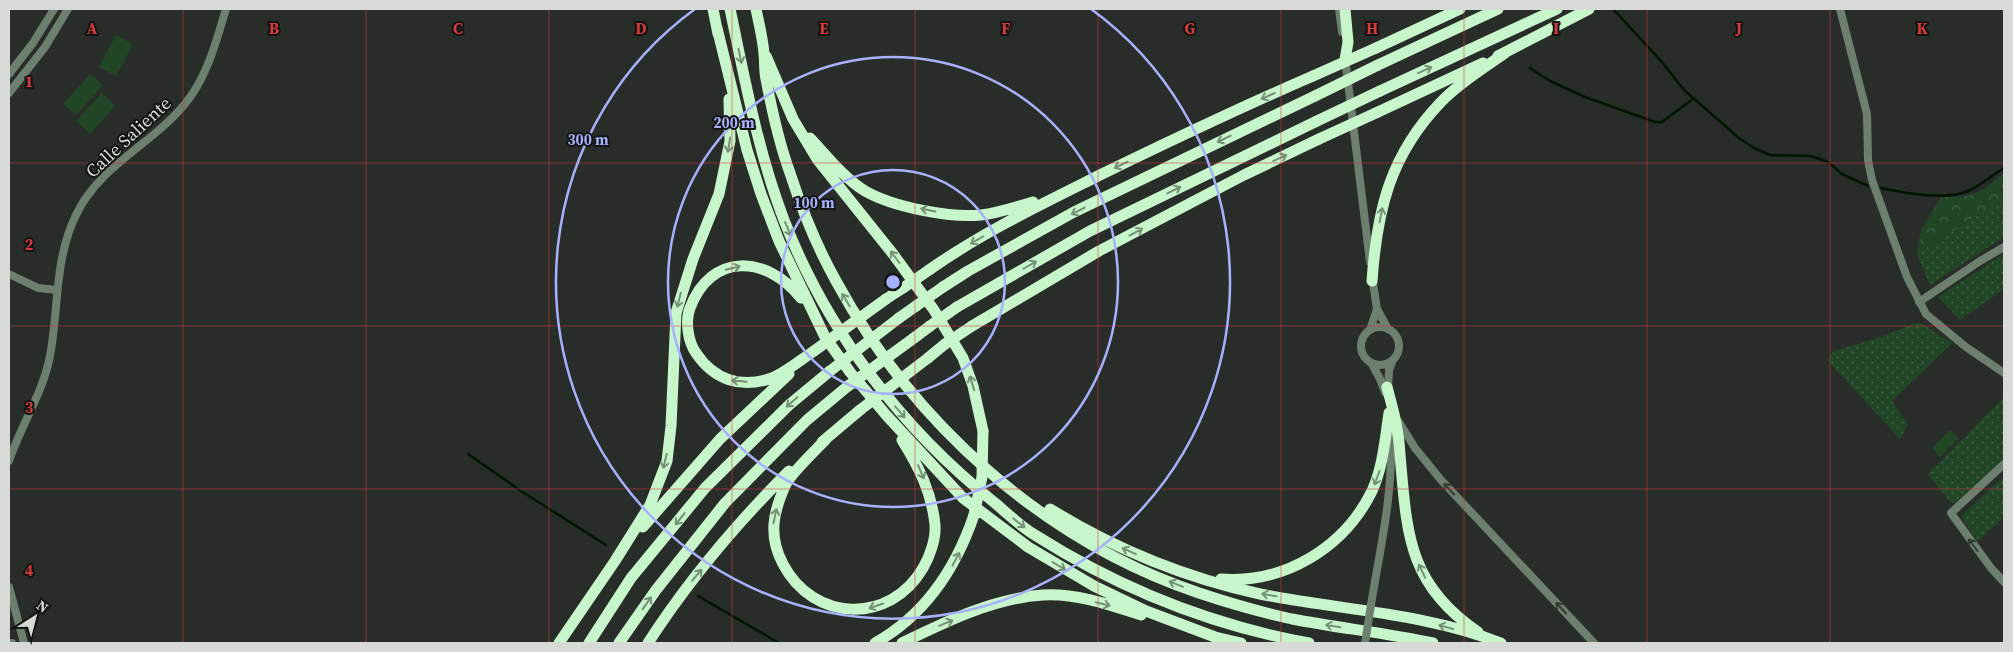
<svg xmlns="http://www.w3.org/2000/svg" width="2013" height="652" font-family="'Source Serif 4',serif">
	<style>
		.grass { fill: url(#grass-dots) }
		.forest { fill: url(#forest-crowns) }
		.park { fill: #214626 }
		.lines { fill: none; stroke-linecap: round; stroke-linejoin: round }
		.stream { stroke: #001601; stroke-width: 2.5 }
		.minor { stroke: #6d7f6e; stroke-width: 8 }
		.highway { stroke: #c7f6cb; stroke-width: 11 }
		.minor-bridge { stroke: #6d7f6e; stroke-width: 8 }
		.highway-bridge { stroke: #c7f6cb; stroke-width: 11 }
		.oneway { stroke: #769178 }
		.oneway2 { stroke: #323a33 }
		.grid { fill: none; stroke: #d63a3a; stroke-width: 1; stroke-opacity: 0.55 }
		.ring { fill: none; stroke: #a7b1fc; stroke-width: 2.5 }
		.labels { text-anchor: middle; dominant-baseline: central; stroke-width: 4; stroke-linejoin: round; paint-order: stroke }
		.street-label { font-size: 18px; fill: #d8dad8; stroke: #131513 }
		.grid-label { font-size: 16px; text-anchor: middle; font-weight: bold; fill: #d63a3a; stroke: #131513; stroke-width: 4; stroke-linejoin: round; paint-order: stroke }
		.centre { fill: #a7b1fc; stroke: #131513; stroke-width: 2.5 }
		.ring-label { font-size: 15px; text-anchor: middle; font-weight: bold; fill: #a7b1fc; stroke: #131513; stroke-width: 4; stroke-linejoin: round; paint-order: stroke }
	</style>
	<defs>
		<pattern id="grass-dots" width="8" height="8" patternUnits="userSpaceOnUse" patternTransform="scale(1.25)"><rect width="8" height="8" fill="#214626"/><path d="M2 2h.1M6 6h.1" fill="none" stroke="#406045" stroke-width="1.8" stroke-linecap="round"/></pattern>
		<pattern id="forest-crowns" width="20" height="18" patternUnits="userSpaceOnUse" patternTransform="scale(1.25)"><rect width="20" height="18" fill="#214626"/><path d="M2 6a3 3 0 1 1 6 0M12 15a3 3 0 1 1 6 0" fill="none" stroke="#406045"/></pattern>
	</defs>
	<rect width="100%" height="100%" fill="#292d29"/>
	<!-- grass -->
	<path class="grass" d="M2004,202V237L1930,285L1917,254L1978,215Z
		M2004,254V289L1960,320L1938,297Z
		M1919,322L1952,343L1892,401L1908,424L1900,439L1828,361L1830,355L1834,351L1881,337Z
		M2004,397V458L1955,503L1950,502L1928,474Z
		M2004,476V517L1978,541L1962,519L1963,514Z"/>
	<!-- forest -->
	<path class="forest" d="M2004,174V202L1978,215L1917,254L1921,230L1941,197C1959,197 1973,198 1988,186C1994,181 1997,177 2004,174Z"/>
	<!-- park -->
	<path class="park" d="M116,35L133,44L116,76L99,67Z
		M90,74L103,85L76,115L63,104Z
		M102,93L115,106L90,134L76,121Z
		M1950,430L1959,438L1940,457L1932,448Z"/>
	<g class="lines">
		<!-- stream -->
		<path class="stream" d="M1613,9L1662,62L1684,90L1739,138L1754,148L1770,155L1811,156L1828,162L1842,174L1868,186
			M1530,68L1550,81L1585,97L1655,122H1662L1694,98
			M1881,188C1904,193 1945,201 1968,191C1980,186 1993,175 2004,168
			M468,454L521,491L606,545
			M698,596L779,643"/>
		<!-- minor -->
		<path class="minor" d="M1339,9L1342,32
			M1840,9L1867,114L1868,160L1872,180L1907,277L1926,314L1966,347L2004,373
			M1345,58L1370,262
			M9,74L33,43L54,9
			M9,93L45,47L68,9
			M9,274L38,288L57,290
			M1372,276L1377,309L1388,329
			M1919,302L1980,261L2004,247
			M1361 346a19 19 0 1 1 38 0a19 19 0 1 1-38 0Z
			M1370,330L1377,309
			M1372,364L1380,379L1385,392
			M1388,390L1389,370L1392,362
			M1399,422L1415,448L1441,480L1594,643
			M9,461C21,425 43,393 50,356C59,308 54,260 76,215C99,166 151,145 184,105C207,78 216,42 226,9
			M2004,464L1951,513L1991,568L2004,582
			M9,587L24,643
			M1371,605C1380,548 1395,488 1390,429
			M9,643H12"/>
		<!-- highway -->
		<path class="highway" d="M713,9L718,34
			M730,9C745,80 758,152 784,220C827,331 902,429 995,503C1008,514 1020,526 1035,535C1120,589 1210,625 1309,643
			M756,9C759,24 763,39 764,54C765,62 764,71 766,79C772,111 779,143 790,173C802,210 817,247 836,281C913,423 1044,541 1199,593C1229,603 1260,612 1292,619C1339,628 1386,633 1433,643
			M1345,9L1348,42L1345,60
			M717,28L747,150L761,194L779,241L825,337L850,372L887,416L963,498L1028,547L1094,586L1146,611L1215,637L1241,643
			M1376,48L1460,9
			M766,56L793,119L817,159L893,254L934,310L963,358L973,386L983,431
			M1498,56L1589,9
			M1378,65L1498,9
			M1380,91L1557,9
			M1378,112L1483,63
			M810,138C827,156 844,178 865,191C893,207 949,218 981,215C998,213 1016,207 1033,202
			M929,270C983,232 1042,204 1102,174C1172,140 1241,107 1313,76
			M1372,281C1377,210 1390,155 1441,102C1459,83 1484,68 1505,53
			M943,287L968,271L1074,212L1315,96
			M801,298C767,255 711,252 690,308C685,321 688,342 696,353C714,380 741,389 772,378C785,373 802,359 814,351
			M886,299L903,288
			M957,307L1090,231L1317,121
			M899,318L916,306
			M972,326L1099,251L1244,175L1319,139
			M914,338L930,326
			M928,358L945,344
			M1387,387C1393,409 1399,431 1400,455C1407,532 1407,584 1478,632
			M826,439C816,450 792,472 786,484C773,512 768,536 783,564C813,622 890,625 923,568C930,556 936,539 935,525C932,493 919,467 902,440
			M822,442L860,410
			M1050,509C1115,549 1186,578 1260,594C1340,610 1425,613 1501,643
			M643,527L720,439L789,374
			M1221,579C1284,584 1344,548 1372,491C1383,467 1385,439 1389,413
			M559,643L615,561L650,505L667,461L671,426L676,313L693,259L719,194L730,141L729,99
			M589,643L631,578L705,488L789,405L830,371
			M619,643L656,590L725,503L807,420L848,386
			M648,643C688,581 737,523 789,471
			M875,643C925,615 956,568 974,515
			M902,643C945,622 994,598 1043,595C1076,593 1110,605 1141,615"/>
		<!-- minor-bridge -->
		<path class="minor-bridge" d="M1365,643L1371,605"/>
		<!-- highway-bridge -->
		<path class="highway-bridge" d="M1313,76L1376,48
			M1315,96L1378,65
			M1317,121L1380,91
			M1319,139L1378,112
			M903,288L929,270
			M916,306L943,287
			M930,326L957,307
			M945,344L972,326
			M814,351L886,299
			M830,371L899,318
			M848,386L914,338
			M860,410L928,358
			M974,515L982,477L983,431"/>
	</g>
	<!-- one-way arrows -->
	<defs><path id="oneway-shaft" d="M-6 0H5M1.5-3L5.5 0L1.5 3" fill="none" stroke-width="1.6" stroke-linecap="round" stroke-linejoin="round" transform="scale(1.25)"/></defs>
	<g class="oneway">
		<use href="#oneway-shaft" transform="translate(740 56) rotate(78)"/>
		<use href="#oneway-shaft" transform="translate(1425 70) rotate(-25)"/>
		<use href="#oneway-shaft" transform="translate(1268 96) rotate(156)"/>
		<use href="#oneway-shaft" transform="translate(1224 139) rotate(154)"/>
		<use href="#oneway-shaft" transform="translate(729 145) rotate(99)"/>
		<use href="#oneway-shaft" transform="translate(1280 158) rotate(-25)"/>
		<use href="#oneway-shaft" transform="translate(1121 165) rotate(154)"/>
		<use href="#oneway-shaft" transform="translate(1174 190) rotate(-26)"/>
		<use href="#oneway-shaft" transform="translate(928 210) rotate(-168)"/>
		<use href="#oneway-shaft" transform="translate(1078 211) rotate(153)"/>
		<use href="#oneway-shaft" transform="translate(1381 215) rotate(-79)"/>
		<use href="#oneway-shaft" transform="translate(788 229) rotate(67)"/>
		<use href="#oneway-shaft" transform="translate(1136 232) rotate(-28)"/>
		<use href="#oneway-shaft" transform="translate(977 240) rotate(150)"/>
		<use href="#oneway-shaft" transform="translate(895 257) rotate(-127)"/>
		<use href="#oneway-shaft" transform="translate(1030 265) rotate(-30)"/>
		<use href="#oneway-shaft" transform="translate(733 268) rotate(-13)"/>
		<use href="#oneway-shaft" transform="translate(679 300) rotate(104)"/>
		<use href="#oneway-shaft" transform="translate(846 300) rotate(-121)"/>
		<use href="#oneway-shaft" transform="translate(739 381) rotate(-174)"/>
		<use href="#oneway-shaft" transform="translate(972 383) rotate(-107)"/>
		<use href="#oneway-shaft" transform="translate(792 402) rotate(139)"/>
		<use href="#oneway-shaft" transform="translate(900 412) rotate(49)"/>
		<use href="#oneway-shaft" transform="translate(665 461) rotate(104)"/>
		<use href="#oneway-shaft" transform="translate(921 472) rotate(67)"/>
		<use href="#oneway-shaft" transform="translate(1377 478) rotate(110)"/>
		<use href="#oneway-shaft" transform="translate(775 516) rotate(-78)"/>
		<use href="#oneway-shaft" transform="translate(680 519) rotate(129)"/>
		<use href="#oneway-shaft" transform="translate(1019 523) rotate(39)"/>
		<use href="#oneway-shaft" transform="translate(1129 551) rotate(-156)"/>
		<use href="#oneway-shaft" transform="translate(956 559) rotate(-62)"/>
		<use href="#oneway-shaft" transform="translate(1059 566) rotate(31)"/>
		<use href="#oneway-shaft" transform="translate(1422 571) rotate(-115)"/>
		<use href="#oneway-shaft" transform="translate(697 575) rotate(-50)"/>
		<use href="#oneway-shaft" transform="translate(1176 584) rotate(-158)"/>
		<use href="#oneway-shaft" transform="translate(1269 595) rotate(-170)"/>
		<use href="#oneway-shaft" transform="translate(647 603) rotate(-55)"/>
		<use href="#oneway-shaft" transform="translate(1103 604) rotate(14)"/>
		<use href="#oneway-shaft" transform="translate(876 606) rotate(161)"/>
		<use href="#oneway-shaft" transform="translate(946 623) rotate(-22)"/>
		<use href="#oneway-shaft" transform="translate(1333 626) rotate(-170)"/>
		<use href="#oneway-shaft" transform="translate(1446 627) rotate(-165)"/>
	</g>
	<g class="oneway2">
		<use href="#oneway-shaft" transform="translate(1449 489) rotate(-133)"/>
		<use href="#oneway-shaft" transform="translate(1973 545) rotate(-127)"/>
		<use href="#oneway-shaft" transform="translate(1561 608) rotate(-133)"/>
	</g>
	<!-- grid -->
	<path class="grid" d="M183,9V643M366,9V643M549,9V643M732,9V643M915,9V643M1098,9V643M1281,9V643M1464,9V643M1647,9V643M1830,9V643M9,163H2004M9,326H2004M9,489H2004"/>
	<!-- distance rings -->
	<g class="ring">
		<circle cx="893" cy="282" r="112"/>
		<circle cx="893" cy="282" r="225"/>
		<path d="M1091 9A337 337 0 1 1 695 9"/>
	</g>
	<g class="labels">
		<!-- street labels -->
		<g class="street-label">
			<text transform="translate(128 137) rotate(-43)">Calle Saliente</text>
		</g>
	</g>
	<g class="grid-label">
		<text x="92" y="34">A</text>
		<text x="274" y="34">B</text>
		<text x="458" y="34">C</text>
		<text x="641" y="34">D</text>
		<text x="824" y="34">E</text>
		<text x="1006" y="34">F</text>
		<text x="1190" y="34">G</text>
		<text x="1372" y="34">H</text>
		<text x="1556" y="34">I</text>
		<text x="1739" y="34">J</text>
		<text x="1922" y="34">K</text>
		<text x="29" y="87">1</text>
		<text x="29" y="250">2</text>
		<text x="29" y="413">3</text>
		<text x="29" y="576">4</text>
	</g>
	<circle cx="893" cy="282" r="8" class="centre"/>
	<g class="ring-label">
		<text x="734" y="128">200 m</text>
		<text x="588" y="145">300 m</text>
		<text x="814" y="208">100 m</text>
	</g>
	<!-- border -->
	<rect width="2013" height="652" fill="none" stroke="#d8dad8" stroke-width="20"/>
	<!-- north arrow -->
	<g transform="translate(35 617) rotate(36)" stroke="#131513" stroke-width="4" paint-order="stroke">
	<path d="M0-4L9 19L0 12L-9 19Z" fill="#d8dad8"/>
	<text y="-8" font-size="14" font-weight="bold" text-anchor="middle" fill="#d8dad8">N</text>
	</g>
</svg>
